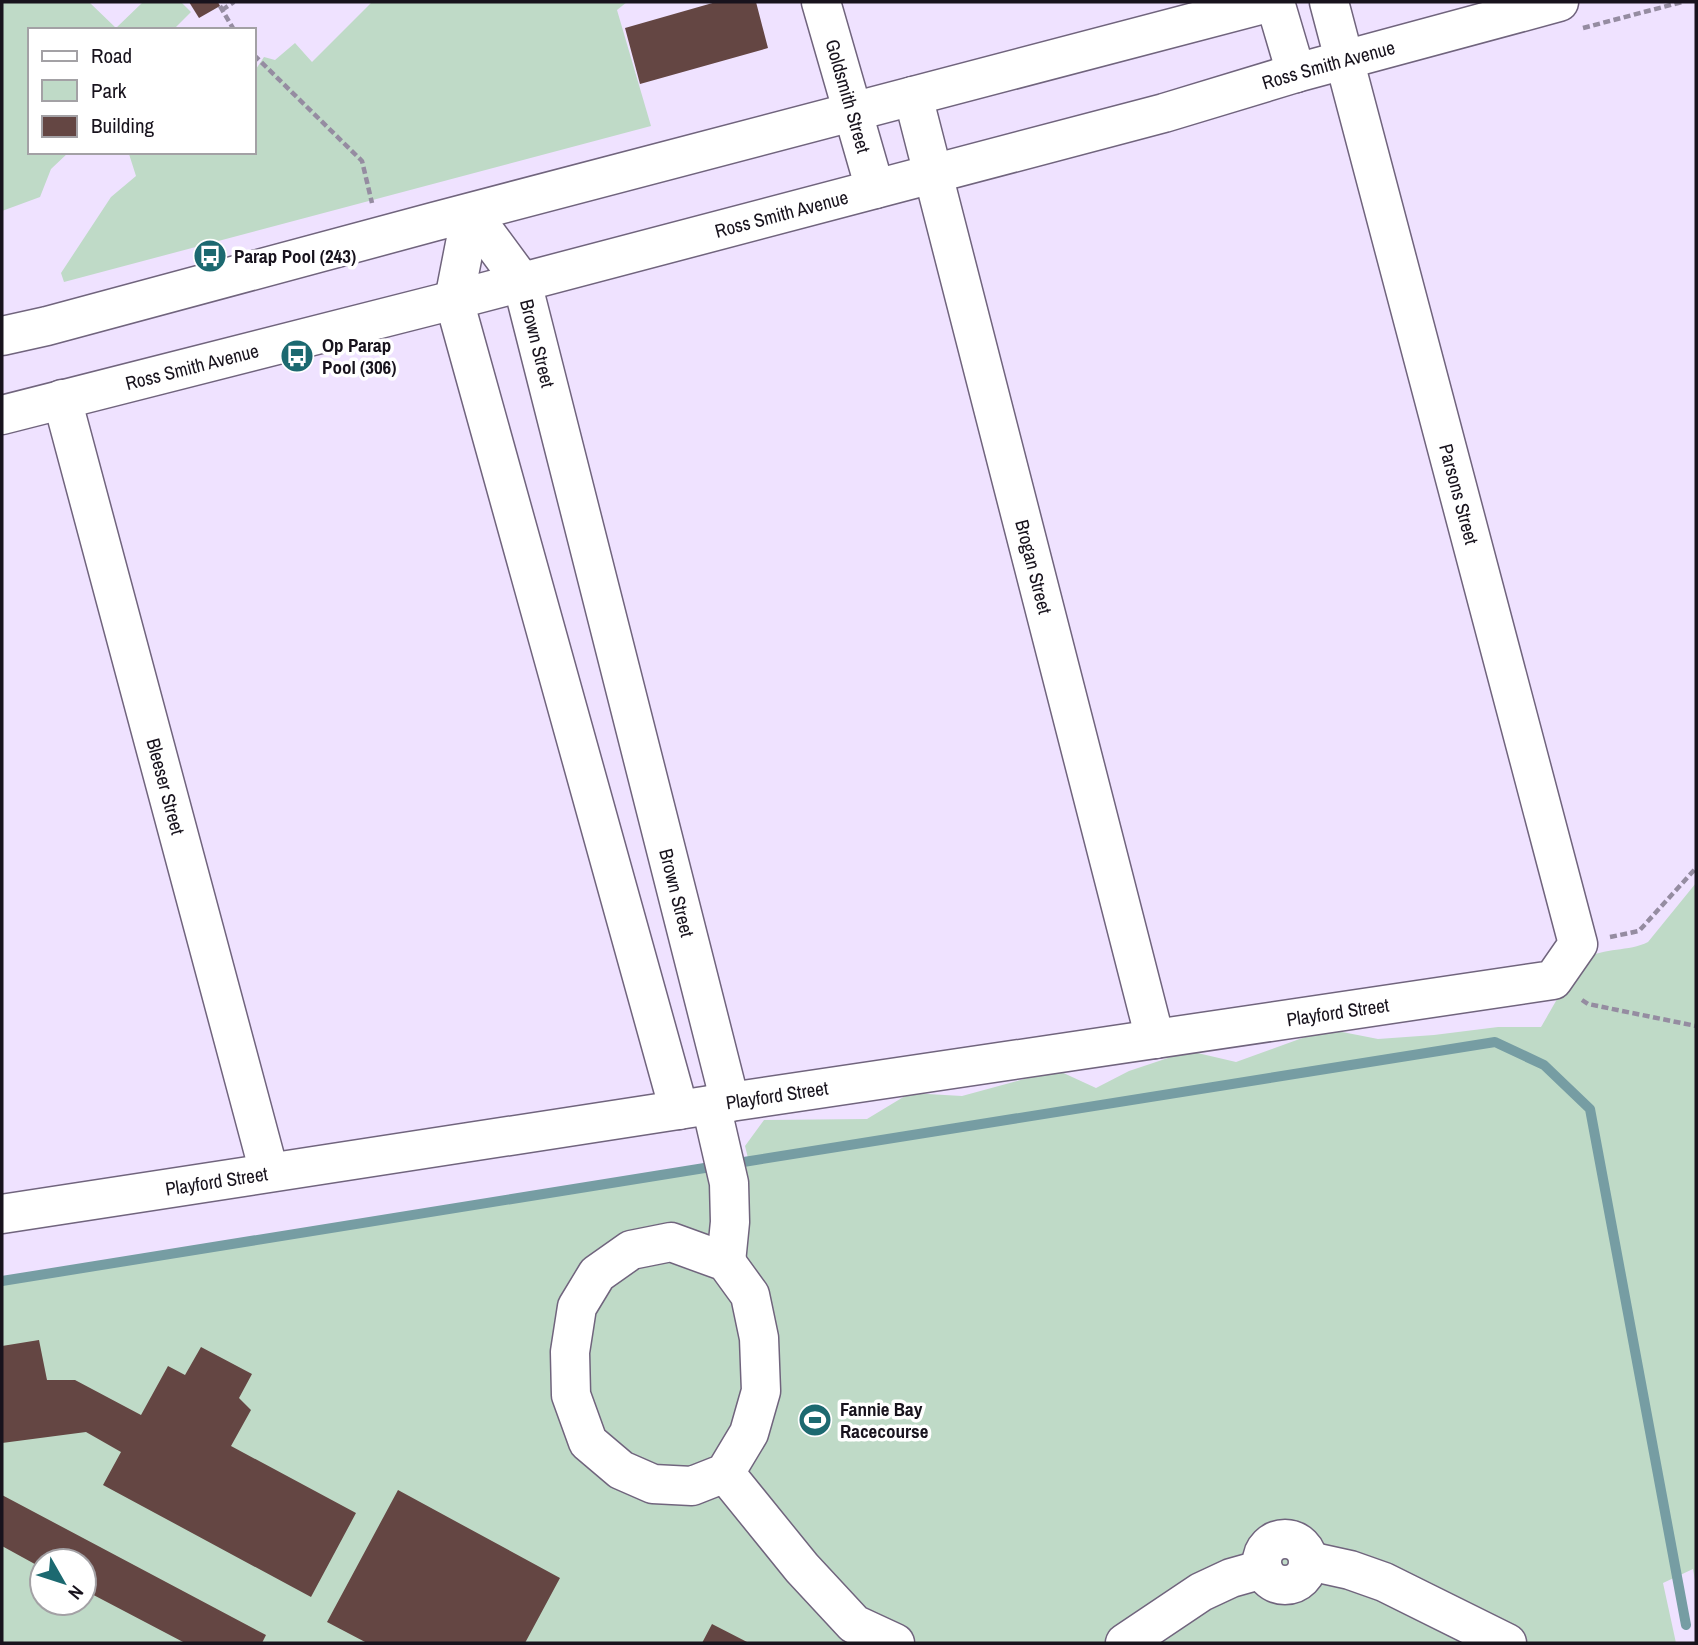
<svg xmlns="http://www.w3.org/2000/svg" width="1698" height="1645" font-family="'Archivo Narrow',sans-serif">
	<style>
		.green { fill: #bfdac7; fill-rule: evenodd }
		.lines { fill: none; stroke-linecap: round; stroke-linejoin: round }
		.stream { stroke: #769da3; stroke-width: 10 }
		.building { fill: #644643 }
		.minor-casing { stroke: #70647d; stroke-width: 41 }
		.path { stroke: #958ca1; stroke-width: 4.5; stroke-dasharray: 7 3.5; stroke-linecap: butt }
		.minor { stroke: #fff; stroke-width: 38 }
		.labels { text-anchor: middle; dominant-baseline: central; stroke-width: 7; stroke-linejoin: round; paint-order: stroke }
		.street-label { font-size: 19px; fill: #18131d; stroke: #fff }
		.poi-label { font-size: 19px; font-weight: bold; fill: #18131d; stroke: #fff; text-anchor: start }
	</style>
	<rect width="100%" height="100%" fill="#efe2ff"/>
	<!-- green -->
	<path class="green" d="M2,2H89L116,28L143,2H181L191,12L173,30H30V152H69L51,169L40,197L2,211Z
		M372,2H627L617,10L651,126L64,282L61,273L111,197L136,176L129,154L130,152H254V72L264,57L275,60L295,43L312,62Z
		M1696,883V1586L1693,1569L1663,1583L1676,1643H2V1279L749,1162L745,1146L764,1120L867,1119L910,1093L962,1096L1057,1070L1096,1088L1129,1071L1189,1051L1236,1062L1327,1029L1378,1039L1434,1035L1498,1027H1541C1549,1014 1576,964 1585,959C1604,947 1629,952 1648,942ZM42,1561H84V1603H42Z"/>
	<g class="lines">
		<!-- stream -->
		<path class="stream" d="M731,1164L1495,1042L1544,1065L1590,1109L1686,1625
			M2,1281L717,1166"/>
	</g>
	<!-- building -->
	<path class="building" d="M189,2H218L220,6L199,18Z
		M716,2H756L768,48L640,84L625,28Z
		M39,1340L47,1380H75L141,1415L168,1366L185,1375L201,1347L252,1374L239,1398L251,1410L231,1446L356,1513L311,1597L103,1485L121,1452L86,1432L2,1443V1346Z
		M398,1490L560,1578L525,1643H367L327,1622Z
		M2,1495L266,1635L262,1643H185L84,1590V1561H42V1568L2,1546Z
		M712,1624L749,1643H702Z"/>
	<g class="lines">
		<defs>
			<g id="minor">
				<path id="s1" d="M821,2L875,189"/>
				<path d="M1275,2L1296,73"/>
				<path id="s2" d="M913,96L1155,1039"/>
				<path id="s3" d="M471,213L522,282L730,1102"/>
				<path d="M471,213L454,300L679,1110"/>
				<path d="M2,336L47,326L433,222L1271,2"/>
				<path id="s4" d="M62,399L269,1172"/>
				<path id="s5" d="M2,415L454,300L1164,113L1296,73L1559,2"/>
				<path d="M711,1105L729,1183L730,1222L726,1262"/>
				<path id="s6" d="M2,1214L730,1102L1553,980L1578,944L1329,2"/>
				<path d="M671,1242L726,1262L750,1295L759,1338L761,1391L749,1433L725,1473L692,1486L653,1484L621,1470L588,1442L571,1395L570,1352L577,1307L597,1274L631,1250Z"/>
				<path d="M725,1473L802,1568L854,1624L895,1643"/>
				<circle cx="1285" cy="1562" r="23"/>
				<path d="M1309,1561L1350,1570L1384,1582L1507,1643"/>
				<path d="M1125,1643L1201,1592L1231,1578L1263,1569"/>
			</g>
		</defs>
		<!-- minor casing -->
		<use href="#minor" class="minor-casing"/>
		<!-- path -->
		<path class="path" d="M220,6L234,30
			M222,10L234,2
			M1583,28L1682,2
			M254,55L362,161L372,203
			M1610,937L1639,931L1696,868
			M1582,1000L1588,1004L1696,1026"/>
		<!-- minor -->
		<use href="#minor" class="minor"/>
	</g>
	<!-- icons -->
	<defs>
		<symbol id="bus-disc" viewBox="-11 -11 22 22"><circle r="9.5" fill="#1c6970" stroke="#fff"/><path d="M-5-6H5V4H4V6H2V4H-2V6H-4V4H-5ZM-3.5-4V0h7V-4ZM-3.5 1.2v1.5H-2V1.2ZM2 1.2v1.5H3.5V1.2Z" fill="#fff"/></symbol>
		<symbol id="stadium-disc" viewBox="-11 -11 22 22"><circle r="9.5" fill="#1c6970" stroke="#fff"/><path d="M0-5a6.5 5 0 1 0 0 10a6.5 5 0 1 0 0-10ZM-3.5-1.8h7v3.6h-7Z" fill="#fff"/></symbol>
	</defs>
	<g fill-rule="evenodd">
		<use href="#bus-disc" x="191" y="237" width="38" height="38"/>
		<use href="#bus-disc" x="278" y="337" width="38" height="38"/>
		<use href="#stadium-disc" x="796" y="1401" width="38" height="38"/>
	</g>
	<g class="labels">
		<!-- street labels -->
		<g class="street-label">
			<text stroke="none"><textPath href="#s5" startOffset="1372">Ross Smith Avenue</textPath></text>
			<text stroke="none"><textPath href="#s1" startOffset="98">Goldsmith Street</textPath></text>
			<text stroke="none"><textPath href="#s5" startOffset="805">Ross Smith Avenue</textPath></text>
			<text stroke="none"><textPath href="#s3" startOffset="149">Brown Street</textPath></text>
			<text stroke="none"><textPath href="#s5" startOffset="196">Ross Smith Avenue</textPath></text>
			<text transform="translate(1459 494) rotate(75)">Parsons Street</text>
			<text stroke="none"><textPath href="#s2" startOffset="486">Brogan Street</textPath></text>
			<text stroke="none"><textPath href="#s4" startOffset="401">Bleeser Street</textPath></text>
			<text stroke="none"><textPath href="#s3" startOffset="716">Brown Street</textPath></text>
			<text stroke="none"><textPath href="#s6" startOffset="1351">Playford Street</textPath></text>
			<text stroke="none"><textPath href="#s6" startOffset="784">Playford Street</textPath></text>
			<text stroke="none"><textPath href="#s6" startOffset="217">Playford Street</textPath></text>
		</g>
		<!-- poi labels -->
		<g class="poi-label">
			<text x="234" y="256">Parap Pool (243)</text>
			<text x="322" y="345">Op Parap<tspan x="322" dy="22">Pool (306)</tspan></text>
			<text x="840" y="1409">Fannie Bay<tspan x="840" dy="22">Racecourse</tspan></text>
		</g>
	</g>
	<!-- border -->
	<rect width="1698" height="1645" fill="none" stroke="#18131d" stroke-width="7"/>
	<!-- legend -->
	<rect x="28" y="28" width="228" height="126" fill="#ffffff" stroke="#a3a1a5" stroke-width="2"/>
	<rect x="42" y="51" width="35" height="10" fill="#ffffff" stroke="#a3a1a5" stroke-width="2"/>
	<text x="91" y="63" font-size="21" fill="#18131d">Road</text>
	<rect x="42" y="80" width="35" height="21" fill="#bfdac7" stroke="#a3a1a5" stroke-width="2"/>
	<text x="91" y="98" font-size="21" fill="#18131d">Park</text>
	<rect x="42" y="116" width="35" height="21" fill="#644643" stroke="#a3a1a5" stroke-width="2"/>
	<text x="91" y="133" font-size="21" fill="#18131d">Building</text>
	<!-- north arrow -->
	<g transform="translate(63 1582) rotate(129)"><circle r="33" fill="#ffffff" stroke="#a3a1a5" stroke-width="2"/>
	<path d="M0-5L12 26L0 18L-12 26Z" fill="#1c6970"/>
	<text y="-10" font-size="19" font-weight="bold" text-anchor="middle" fill="#18131d">N</text>
	</g>
</svg>
